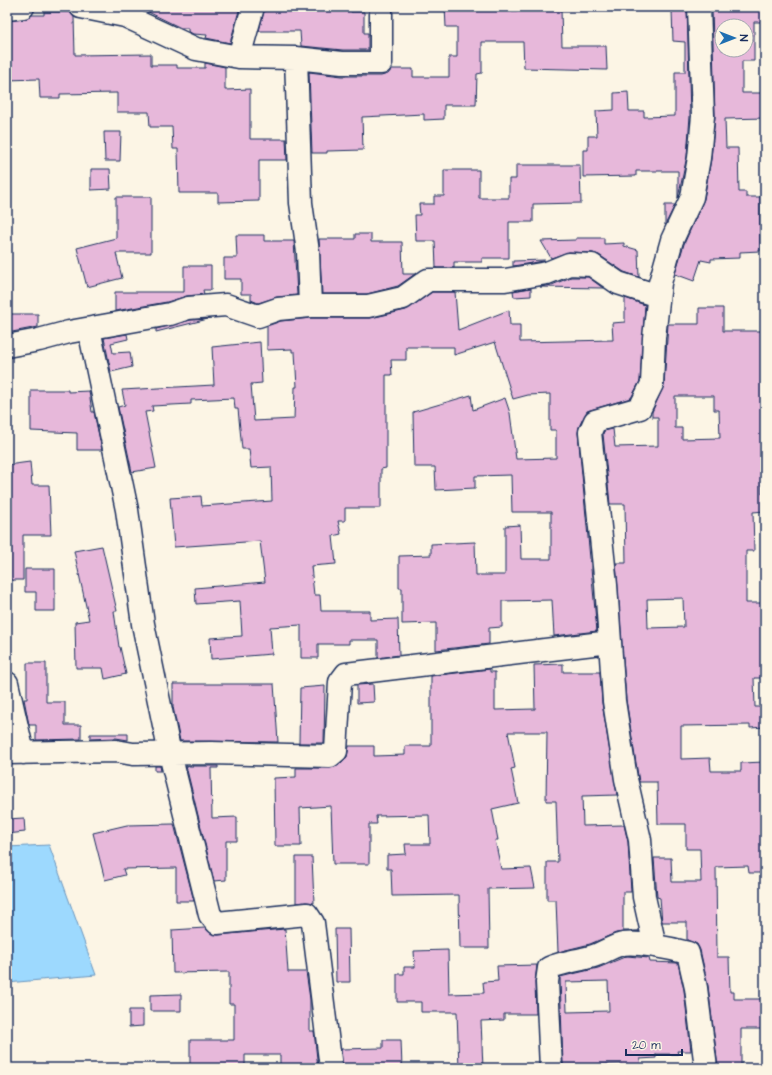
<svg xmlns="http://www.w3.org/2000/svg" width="772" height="1075" font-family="'Architects Daughter',sans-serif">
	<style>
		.water { fill: #9dd9fe; stroke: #6995be }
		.building { fill: #e7b8da; stroke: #1b2f5e; fill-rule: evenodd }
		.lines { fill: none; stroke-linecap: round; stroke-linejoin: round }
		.minor-casing { stroke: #1b2f5e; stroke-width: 25 }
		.minor { stroke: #fcf5e5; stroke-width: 22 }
	</style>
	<rect width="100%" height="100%" fill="#fcf5e5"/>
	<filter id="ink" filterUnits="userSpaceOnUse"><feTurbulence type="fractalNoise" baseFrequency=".025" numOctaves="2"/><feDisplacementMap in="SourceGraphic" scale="8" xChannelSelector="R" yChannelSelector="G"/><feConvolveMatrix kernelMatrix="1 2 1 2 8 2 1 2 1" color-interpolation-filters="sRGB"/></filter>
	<g filter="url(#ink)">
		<!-- water -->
		<path class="water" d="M49,845L96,975L7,983V847Z"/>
		<!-- building -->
		<path class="building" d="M138,7H240L230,43L206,38L207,35L193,34L188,31V28H181Z
			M265,7H351V12H364V33H368V50H343L301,46L300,31H259Z
			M445,7H509V11L561,10L562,46H606L607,70L524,68L523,42H482V73L477,74L476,105H444V119L424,120V114L362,117L363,150L327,151V153H312L309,72L342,76H381L388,74L392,69H413V77H449V57H457V27H446Z
			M682,7H687L690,116L687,156L678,198V171H636V176L583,177V150H588V136H597L596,111L614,110V93L628,92L629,111H644V117L675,116V72H685V42L673,41L672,10H682Z
			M712,7H765V22H754V61H742V93H765V118L725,119L726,148H738L739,192H746V197H760V251L740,252V258L711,259V262L701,260L694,281L675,274L684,244L704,199L711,159L715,116ZM722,26H746V50H722Z
			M44,12H70L74,17L75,55L151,54V65H177V68H205V63L225,67V90L250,89V139H286L287,160H259V201L218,202V193H179L178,149H173L172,127H150L149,112H117V93L60,94V98H40L39,79L7,80V21L25,19L32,15H44Z
			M104,132H121L120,161H105Z
			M516,165H580L581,203L533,204V222H509V258H482V262H454V268H436L435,241H416L415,215H420L419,204H434V196H444V170H479V198H509V179H516Z
			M91,169H110L111,189L91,190Z
			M116,197H151V253H116L122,278L87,287L77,248L116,238Z
			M665,205H675L665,225Z
			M355,234H371V242H402L403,274H415L398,286L367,294H322L319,239H355Z
			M236,235H264V241H294L297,295L277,297L258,303L251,300V294H241V279H224V258H237Z
			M576,238H604V244L624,243V246L638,250L639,277L624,272L599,255L593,253L569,252L551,258L541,241L576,240Z
			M545,260L544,261L513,266V261Z
			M184,266H211V290H203L204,294L187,296L167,302L115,311V292H184Z
			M571,277H588L603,288L540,287L552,285Z
			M531,288V296L514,297L513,291Z
			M432,292H455L458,330L509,310L510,325H520V342L613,340L612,323L625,322V298L645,305L640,381L631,398L587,411L579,427L578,433L597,631L554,636L552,600L502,601V627L489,628V644L436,650V623L402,624V588H399V556L431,555V544L475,542L476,575H505V526L520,525L521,559H551V512H512L511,475L475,476V488L436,490L435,467H414L413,412L471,395L473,410L505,398L510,413L516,459L556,458V430H550V394L528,395L513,399L495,342L454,355V347H406V360H391L392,375H386V468L381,469V508H345V521H338L341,534L333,536L336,564L311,566L314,595H320L321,611H370V620L398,619L399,655L378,658V640H349V644H318V658H301V625L270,627L272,654L211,659L210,638L242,636L240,601L196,604L195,588L265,582L260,541L174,547L170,498L201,496L202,506L272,501L271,467L251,468L249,449H242L238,409H235L234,398L191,400V404L152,406L153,411L145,412L156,468L132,472L118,407L125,405L122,390L214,385L212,347L260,342L262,383L251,384L254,421L294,419L295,387H297L295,352H292V349L267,350V326L281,321L311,318H371L406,310Z
			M699,308H723V331H765V441L761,442L762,494H765V511L753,512L754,551H746V603H764L765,678H754L755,707H765V727L750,728V725L681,726V759L710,758L711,771H741V763L765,762V873H749L748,866L716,867L717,957H729L730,992H734V999H765V1029H741V1067L718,1068L708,986L700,950L697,944L687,940V922H662L660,898L657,897L654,858H671L672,882H701L700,849H686V824H658L657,782H639L626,700L616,563H626L625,504H610L603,434L604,431L613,429L615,447L658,446V417H652V412L664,385L668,324H699ZM675,396H714V410H719L720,438L682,439V428H675ZM683,598L684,627L648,628L647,599Z
			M7,314H38V327L7,333Z
			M208,319L156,332V329L191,320Z
			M127,334L128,339L111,343L113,353L130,352L132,367L111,372L104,338Z
			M31,390H68V392L89,391L92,412H94L102,450H77V433L31,431Z
			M30,462L32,485H49L51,535H23V580H7V465Z
			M102,546L117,611H114L119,647H120L126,674L105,679L103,668H76L75,622L89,620L74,551Z
			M25,569H55V611H36V592H25Z
			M27,663H46V702H65V725H81V739L36,740V725H29L24,699H27Z
			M563,664V672H600L602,703L617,795L582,796L583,826L624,825L628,842L631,892H623V931H639L616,933L590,944L558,952L556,900H547V862H558L556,801H546L547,732H508L515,768L511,769L518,803L492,809L498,840H495L501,869L531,868L535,888L488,889L489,948H460L459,895L392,896L391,869H387V855L406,854L405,844H430L429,815L376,816L377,824H369V864H333L331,806L300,808L301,846H275L274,778L296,777V768H330L338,766L347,757L349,746H374V756L405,755V746H431V676L490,669V672H495V710L535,709L534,665Z
			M173,684H274L278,742L180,741L173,707Z
			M373,684L374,702L357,703V685Z
			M325,686L324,743H299L300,688Z
			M90,734H128V740L116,738L90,739Z
			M155,766H160L161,771H155Z
			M186,766H218V768H211L212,818L237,817V841H226V880L214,881Z
			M24,818L25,832L7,834V819Z
			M174,824L194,901H176V868L123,869L125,875L105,880L93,833L127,825Z
			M296,857H312L314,903L306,902L296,903Z
			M205,928L212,934L218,935L285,929L288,972H306L310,999V1031H314L318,1068H280V1055H245V1068H190V1040H234V1004H229V972L173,973L172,930Z
			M335,929H349L350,982H336Z
			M448,950L449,994L484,993L483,982L498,981L497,966L537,965L535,982L536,1014H504V1020L481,1021L483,1068H459L457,1012H421V1002H397V974H404V967H415L414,951Z
			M627,956L649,958L650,962L678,963L684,990L691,1051H677L678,1054H656V1058L640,1059L641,1068H621V1064L563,1065L560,977L598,968ZM608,981L609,1011L567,1012L566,982Z
			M181,994V1011H150V995Z
			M129,1010H143V1026L129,1027Z
			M383,1040H401L402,1068H343L341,1049L383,1048Z"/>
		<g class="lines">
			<defs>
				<path id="minor" d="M81,7L125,16L196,49L239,57L296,58L342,63H381V7
					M7,9L23,7
					M239,57L253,7
					M296,58L301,203L308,252L310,306H368L403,298L428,280H505L547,273L569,264L592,265L618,283L658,296
					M89,329L127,510L143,624L170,754L210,915L217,923L307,914L313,923L331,1068
					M7,346L39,340L69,332L170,314L188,308L226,305L258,316L278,309L310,306
					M610,642L614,701L626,779L640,840L644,897L655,946
					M7,683L23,753
					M7,753L116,751L133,754L211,753L330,756L336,751L340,682L346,674L610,642L606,585L590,432L595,421L640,408L652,384L654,338L660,283L672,240L692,197L699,158L703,116L699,7
					M551,1068L547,982L549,968C563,962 576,961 590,957C600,955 609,948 619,945C633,940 673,949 688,953L696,988L706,1068"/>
			</defs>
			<!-- minor casing -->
			<use href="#minor" class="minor-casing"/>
			<!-- minor -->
			<use href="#minor" class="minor"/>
		</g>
	</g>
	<!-- margin -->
	<rect width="772" height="1075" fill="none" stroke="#fcf5e5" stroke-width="24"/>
	<rect x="12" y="12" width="748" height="1051" fill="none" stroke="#1b2f5e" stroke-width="1.5" filter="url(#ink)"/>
	<!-- north arrow -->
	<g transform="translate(734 38) rotate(90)"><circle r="19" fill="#fcf5e5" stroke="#a2a6af"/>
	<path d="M0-3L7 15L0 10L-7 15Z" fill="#1f6fb2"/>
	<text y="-6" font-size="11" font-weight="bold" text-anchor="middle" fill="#1b2f5e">N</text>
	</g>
	<!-- scale -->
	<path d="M626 1049v6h56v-6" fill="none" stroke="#1b2f5e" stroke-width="2"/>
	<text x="632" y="1049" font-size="12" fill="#1b2f5e" stroke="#fcf5e5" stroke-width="3" paint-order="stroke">20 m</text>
</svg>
